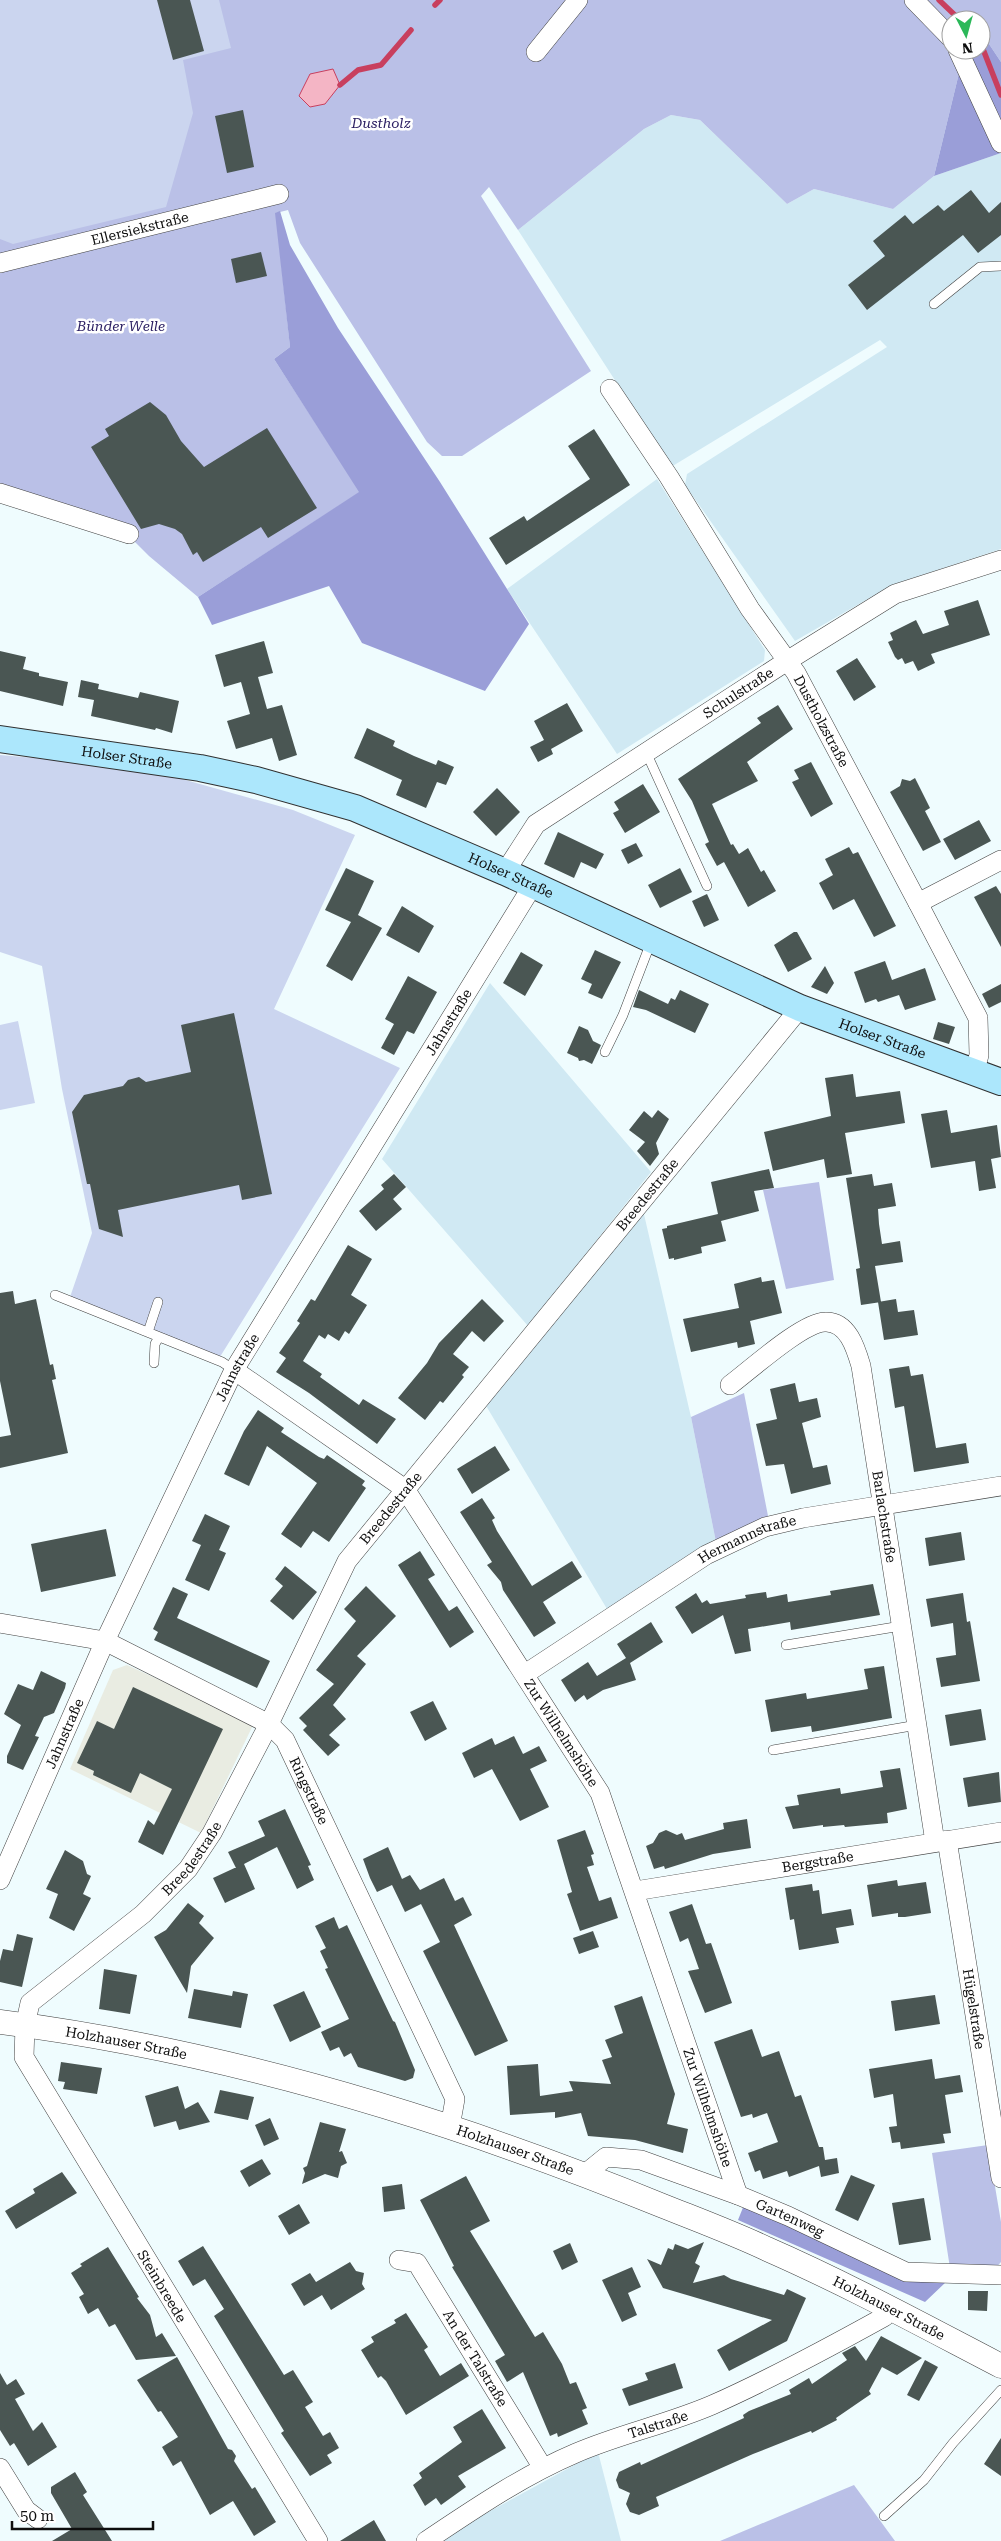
<svg xmlns="http://www.w3.org/2000/svg" width="1001" height="2541" font-family="'Roboto Serif',serif">
  <style>
    .industrial { fill: #e9ece2 }
    .farmland { fill: #d0e9f3 }
    .green { fill: #bac0e7 }
    .forest { fill: #9a9ed8 }
    .pitch { fill: #cbd5ef }
    .water { fill: #f4b5c5; stroke: #c83f5e }
    .lines { fill: none; stroke-linecap: round; stroke-linejoin: round }
    .stream { stroke: #c83f5e; stroke-width: 5.5 }
    .building { fill: #4a5653 }
    .service-casing { stroke: #414141; stroke-width: 10 }
    .minor-casing { stroke: #414141; stroke-width: 20 }
    .tertiary-casing { stroke: #414141; stroke-width: 25 }
    .secondary-casing { stroke: #303030; stroke-width: 28 }
    .service { stroke: #fff; stroke-width: 9 }
    .minor { stroke: #fff; stroke-width: 19 }
    .tertiary { stroke: #fff; stroke-width: 24 }
    .secondary { stroke: #ace7fc; stroke-width: 26 }
    .labels { text-anchor: middle; dominant-baseline: central; stroke-width: 5; stroke-linejoin: round; paint-order: stroke }
    .park-label { font-size: 14px; font-style: italic; fill: #2c2063; stroke: #fff }
    .street-label { font-size: 14px; fill: #0e0e0e; stroke: #fff }
  </style>
  <rect width="100%" height="100%" fill="#effcfe"/>
  <path class="industrial" d="M127,1665l127,58 -53,110 -131,-64 43,-99z"/>
  <path class="farmland" d="M671,115l29,5 87,84 27,-15 79,20 41,-33 67,-23v396l-109,36 -97,56 -110,-156 2,-11 200,-127 -7,-7 -209,127 -153,-237 126,-101z
    M657,479l108,171 -1,11 -147,93 -110,-165z
    M490,983l161,189 -123,154 -146,-167z
    M643,1210l48,207 25,125 -109,67 -122,-205z
    M598,2452l23,89h-178l27,-19z"/>
  <path class="green" d="M0,0h906l25,25 29,44 -26,107 -41,33 -79,-20 -27,15 -87,-84 -29,-5 -27,14 -126,101 -29,-43 -8,9 110,175 -129,85h-20l-15,-14 -127,-199 -12,-33 -12,3 14,134 -16,12 86,133 -162,105 -49,-41 -17,-17 -132,-53z
    M926,0h75v62l-20,-30v-12h-30v5z
    M819,1182l15,98 -48,9 -23,-99z
    M744,1393l25,128 -53,21 -25,-125z
    M988,2145l13,77v40l-7,8 -44,-2 -18,-115z
    M854,2485l41,56h-175z"/>
  <path class="forest" d="M981,32l20,30v64l-36,-76h16z
    M960,69l41,84 -67,23z
    M280,211l10,34 48,83 102,154 89,142 -44,67 -123,-48 -33,-57 -117,39 -14,-28 161,-105 -85,-133 16,-12 -15,-134z
    M744,2205l202,77 -21,20 -187,-82z"/>
  <path class="pitch" d="M0,0h219l12,48 -48,12 10,53 -27,94 -153,37 -13,-5z
    M0,755l139,12 154,43 62,25 -81,174 126,59 -182,292 -149,-60 23,-67 -30,-144 -20,-123 -42,-14z
    M18,1021l17,82 -35,7v-85z"/>
  <path class="water" d="M333,69l7,16 -15,19 -15,3 -11,-11 11,-22z"/>
  <g class="lines">
    <path class="stream" d="M939,0l21,20
      M435,5l5,-5
      M981,44l20,51
      M340,85l18,-15 23,-5 30,-35"/>
  </g>
  <path class="building" d="M157,0h33l14,51 -31,9z
    M243,110l11,57 -27,6 -12,-57z
    M971,190l18,23 12,-11v33l-23,18 -15,-18 -96,75 -19,-25 37,-29 -12,-15 32,-26 8,9 25,-19 6,6z
    M261,252l6,24 -31,7 -5,-24z
    M150,402l16,13 15,26 23,26 63,-39 50,80 -49,30 -7,-11 -58,35 -6,-10 -4,3 -11,-21 -7,-5 -16,-5 -18,5 -50,-82 18,-11 -4,-7z
    M594,429l36,56 -124,80 -17,-27 35,-22 3,5 63,-42 -22,-33z
    M978,600l12,35 -59,19 4,9 -17,8 -5,-10 -8,3 -3,-6 -4,2 -3,-3 -7,-15 5,-2 -3,-7 26,-13 7,14 26,-9 -5,-14z
    M264,641l9,32 -15,4 9,32 15,-4 15,50 -18,6 -7,-23 -36,11 -9,-28 23,-7 -9,-32 -17,5 -9,-32z
    M0,651l26,6 -3,12 16,4v3l29,6 -5,24 -63,-15z
    M857,658l19,29 -22,14 -18,-30z
    M81,680l18,4 -1,5 40,9 2,-6 39,9 -7,32 -16,-5 -1,2 -64,-14 3,-16 -16,-3z
    M567,703l16,28 -32,18 2,5 -15,8 -8,-15 14,-7 -10,-19z
    M778,705l15,24 -46,33 11,19 -46,23 19,41 2,-1 6,10 9,-6 13,24 3,-2 12,21 -28,16 -24,-45 -7,4 -12,-22 4,-2 -17,-41 -14,-22 83,-56 -4,-5z
    M367,728l28,13 -2,5 21,10 22,9 2,-5 16,7 -8,18 -9,-3 -11,26 -30,-13 6,-15 -48,-22z
    M811,762l22,42 -22,13 -19,-35 7,-3 -5,-9z
    M915,778l15,30 -5,3 16,31 -18,9 -33,-59 10,-6 2,-7 8,2z
    M643,784l17,28 -35,21 -12,-20 6,-3 -5,-8z
    M497,788l23,24 -24,24 -23,-24z
    M979,820l12,21 -36,19 -12,-21z
    M558,832l46,22 -8,15 -15,-7 -7,16 -30,-14z
    M636,843l7,13 -15,8 -7,-14z
    M849,847l4,7 5,-2 38,74 -22,11 -20,-38 -21,11 -14,-27 14,-8 -8,-16z
    M346,868l28,13 -16,34 24,13 -30,53 -26,-15 25,-44 -26,-12z
    M680,868l12,24 -32,16 -12,-23z
    M996,886l5,8v53l-27,-50z
    M707,894l12,26 -15,7 -12,-26z
    M402,906l32,20 -15,27 -33,-18z
    M794,932h3l15,27 -24,13 -14,-27z
    M595,950l26,12 -19,37 -14,-6 4,-9 -11,-5z
    M521,952l22,13 -18,31 -22,-13z
    M885,961l7,19 33,-12 11,32 -31,10 -6,-15 -21,7 -2,-3 -11,4 -11,-31z
    M825,966l9,17 -7,11 -16,-7z
    M408,976l29,16 -23,42 -7,-3 -13,24 -13,-7 13,-24 -9,-5z
    M1001,984v18l-12,6 -7,-14z
    M639,990l29,14 3,-6 4,2 5,-10 29,14 -14,29 -49,-23 -13,-3z
    M234,1013l38,181 -30,6 -3,-15 -121,25 5,27 -24,-8 -9,-45h-3l-15,-72 12,-17 39,-9 5,-6 11,-3 7,5 45,-10 -10,-47z
    M938,1022l17,5 -6,17 -16,-5z
    M579,1026l9,4 5,11 8,4 -9,19 -8,-4 -5,1 -1,-3 -11,-5z
    M853,1074l3,23 44,-6 5,32 -60,10 7,41 -25,4 -3,-19 -51,12 -9,-39 67,-16 -6,-38z
    M658,1110l11,9 -13,24 3,11 -9,12 -13,-15 8,-9 -16,-12 15,-19 8,7z
    M947,1110l4,23 46,-8 4,32 -10,2 5,29 -17,3 -4,-30 -44,7 -10,-54z
    M769,1169l5,19 -20,3 5,20 -38,10 5,20 -25,6 1,6 -28,7v-2l-5,1 -7,-30 5,-1v-2l51,-12 -7,-32z
    M394,1174l12,13 -13,12 9,10 -26,22 -17,-20 25,-22 -3,-4z
    M872,1174l2,12 18,-3 4,23 -18,3 1,15 3,20 18,-3 3,21 -28,4 6,36 -20,3 -5,-36 4,-1 -14,-90z
    M348,1245l24,14 -21,36 16,10 -18,29 -4,-3 -6,10 -11,-7 -3,5 -6,-4 -16,26 19,13 -2,3 39,28 4,-6 33,20 -19,25 -68,-51 -33,-21 10,-14 -7,-5 21,-30 -3,-2 14,-22 4,2z
    M761,1277l1,5 12,-2 8,33 -32,8 5,23 -17,4 -1,-6 -46,10 -8,-33 56,-11 -5,-24z
    M13,1291l2,13 21,-5 14,66 3,-1 3,15 -4,1 16,73 -68,15v-31l11,-2 -11,-54v-88z
    M482,1299l22,22 -20,21 -12,-11 -19,23 16,13 -7,8 2,2 -21,26 -3,-2 -15,19 -27,-22 29,-35 12,-20z
    M896,1299l2,13 16,-2 4,25 -34,5 -6,-38z
    M909,1366l2,10 12,-2 13,74 30,-5 3,20 -55,9 -10,-66 -9,2 -6,-39z
    M795,1383l4,19 18,-4 4,19 -19,6 11,45 14,-3 4,19 -40,10 -7,-30 -18,2 -10,-42 21,-5 -7,-30z
    M258,1410l26,18 -3,4 38,25 5,2 3,-4 38,26 -3,4 4,3 -37,54 -16,-11 -12,17 -20,-14 36,-51 -50,-37 -18,40 -25,-12 20,-43z
    M495,1446l15,24 -38,24 -15,-25z
    M482,1498l13,20 -3,2 5,11 35,55 40,-25 10,16 -39,25 13,21 -22,14 -31,-47 -2,-8 -14,-17 5,-3 -32,-50z
    M205,1514l25,12 -11,24 7,3 -17,38 -24,-11 16,-35 -9,-4z
    M106,1529l10,47 -75,16 -10,-48z
    M961,1532l4,28 -36,6 -4,-28z
    M420,1551l15,24 -7,4 21,32 8,-5 17,26 -24,16 -52,-83z
    M285,1566l32,26 -24,28 -23,-19 13,-15 -8,-7z
    M873,1584l7,31 -89,15 -1,-8 -42,7 3,22 -16,3 -12,-39 -31,19 -17,-27 21,-14 6,10 5,-3 3,4 36,-6 -1,-3 21,-3 1,6 20,-4 1,8 43,-7 -1,-4z
    M366,1586l30,30 -39,40 9,8 -33,41 13,14 -17,16 11,10 -12,11 -25,-26 4,-4 -8,-8 35,-34 -18,-14 40,-49 -12,-12z
    M173,1587l15,7 -11,24 93,43 -13,27 -103,-48 4,-8 -5,-3z
    M963,1593l4,29 3,-1 10,60 -39,6 -5,-29 20,-3 -3,-32 -22,4 -5,-28z
    M651,1622l12,20 -33,21 6,17 -33,10 -16,10 -3,-5 -9,7 -14,-22 27,-18 9,14 29,-18 -9,-14z
    M884,1666l8,52 -80,14 -1,-6 -40,6 -6,-32 41,-7 1,6 61,-10 -4,-20z
    M41,1671l25,12 -1,5 -11,25 -10,4 -9,19 4,1 -16,33 -16,-7v-7l14,-31 -17,-11 14,-30 15,6z
    M133,1687l90,42 -60,126 -25,-13 10,-22 6,5 18,-36 -32,-16 -9,20 -38,-18 1,-4 -17,-8 20,-42 17,8z
    M433,1701l14,28 -22,12 -15,-29z
    M981,1709l5,31 -36,6 -5,-31z
    M514,1736l9,18 16,-8 8,15 -17,8 19,38 -29,14 -28,-52 -18,9 -12,-25 30,-15 3,7z
    M900,1768l7,41 -20,4 1,10 -43,4 -1,-2 -21,2v-2l-30,4 -8,-22 14,-2 -2,-10 43,-7 1,6 42,-7 -3,-16z
    M999,1772l2,30 -33,5 -5,-29z
    M285,1809l26,56 -3,1 6,14 -17,9 -20,-42 -33,17 11,25 -30,14 -12,-25 28,-13 -5,3 -8,-16 37,-16 -7,-15z
    M747,1819l4,29 -38,6 -48,15 -1,-3 -10,3 -8,-23 7,-3 6,-10 7,-3 11,5 5,-2 3,7 39,-11 -1,-6z
    M585,1830l9,24 -3,1 3,10 -7,2 12,34 12,-4 7,21 -38,13 -13,-37 5,-2 -15,-52z
    M388,1847l14,32 8,-4 10,15 24,-12 11,23 8,-4 9,18 -18,10 54,116 -33,15 -52,-105 17,-9 -19,-38 -16,8 -13,-27 -15,7 -7,-14 -7,-19z
    M65,1850l18,11 4,13 4,2 -8,18 8,4 -17,33 -25,-13 9,-24 -12,-5z
    M897,1880l1,6 28,-4 5,31 -26,4h-7v-4l-26,4 -5,-32z
    M812,1884l1,7 6,-1 3,24 29,-5 3,16 -18,3 3,15 -40,7 -5,-31 -4,1 -5,-32z
    M188,1903l16,13 -5,7 15,15 -23,28 -4,27 -33,-56 12,-7z
    M692,1904l14,40 5,-1 21,60 -27,10 -17,-42 11,-2 -11,-31 -8,4 -11,-30z
    M334,1917l5,12 8,-4 46,96 2,1 20,48 -2,8 -8,3 -47,-14 -7,-14 -7,4 -5,-10 -9,4 -9,-19 28,-13 -24,-50 3,-1 -8,-17 6,-3 -11,-22z
    M593,1931l6,16 -20,7 -6,-16z
    M17,1934l16,4 -11,49 -22,-5v-21l3,-12 10,2z
    M104,1969l33,6 -7,39 -31,-5z
    M194,1989l38,7 1,-5 15,3 -7,34 -53,-10z
    M304,1991l17,36 -31,15 -17,-37z
    M935,1995l5,29 -45,7 -4,-30z
    M642,1996l33,98 -8,30 21,5 -5,24 -48,-13 -47,-4 -7,-23 -26,5v-6l-45,3 -3,-49 31,-2 2,32 33,-5 -4,-10 42,3 -9,-24 10,-3 -7,-17 18,-7 -9,-27z
    M752,2029l10,28 17,-6 16,46 6,-2 18,52h4l2,13 12,-2 2,15 -18,4 -2,-11 -30,11 -2,-6 -24,8 -3,-9 -5,2 -7,-19 30,-11 -11,-29 -14,5 -1,-4 -11,3 -27,-75z
    M932,2059l3,20 25,-4 3,17 -18,3 6,38 -8,1 2,9 -44,6 -1,-7 -8,1 -3,-16 8,-1 -4,-32 -19,4 -5,-29z
    M61,2062l41,6 -5,26 -34,-5 2,-7 -7,-1z
    M178,2086l7,23 13,-7 12,20 -31,8 -3,-9 -22,6 -9,-31z
    M220,2090l34,7 -6,23 -34,-7z
    M270,2118l9,21 -15,7 -9,-21z
    M320,2122l26,7 -7,23 3,-1 5,12 -6,3 -3,12 -13,-4 -23,10 3,-11 -2,-5 4,-2z
    M262,2159l9,15 -22,13 -9,-16z
    M62,2172l15,21 -61,36 -11,-18 30,-18 -2,-4z
    M851,2175l24,10 -17,36 -23,-11z
    M466,2176l24,45 -20,10 65,106 8,-5 19,32 8,20 6,-2 11,26 -5,2 6,14 -30,13 -1,-4 -7,3 -27,-64 -16,10 -12,-21 10,-6 -53,-88 2,-1 -34,-66z
    M402,2184l3,25 -21,3 -2,-25z
    M924,2198l7,42 -32,5 -7,-42z
    M299,2204l11,19 -21,12 -11,-19z
    M704,2242l-9,21 5,3 -7,17 31,-8 7,4 53,16 3,-6 19,9 -19,43 -58,30 -12,-21 55,-30 -109,-32 -16,-29 14,6 7,-17 5,2 2,-6 13,5z
    M570,2243l8,19 -16,8 -9,-19z
    M203,2246l81,129 9,-5 20,32 -8,5 18,29 7,-4 9,16 -12,7 5,8 -22,13 -29,-43 3,-2 -70,-115 10,-7 -19,-30 -12,7 -15,-25z
    M108,2247l31,50 -2,1 13,17 6,22 6,-4 14,23 -40,4 -21,-36 -6,3 -11,-19 -10,6 -9,-17 5,-3 -13,-21 11,-7 -2,-2z
    M350,2262l6,9 8,2 -2,11 3,5 -34,21 -9,-15 -18,11 -13,-22 19,-11 6,9z
    M632,2267l9,20 -13,6 9,22 -15,7 -20,-42z
    M968,2291h20l-1,20 -19,-1z
    M406,2313l22,34 -4,3 16,26 21,-13 8,13 -63,39 -20,-34 -5,-5 -3,2 -17,-28 13,-8 -3,-5 25,-14 -2,-3z
    M881,2336l41,22 -25,17 -15,-8 -13,24 2,3 -35,24 1,2 -25,13 -1,-2 -58,23 -97,43 3,9 -20,9 -9,-3 -4,-8 4,-11 -11,-5 -3,-8 3,-8 21,-10 1,3 103,-47 -1,-3 6,-4 42,-17 -2,-4 20,-12 3,6 35,-24 -5,-7 13,-7 11,15z
    M177,2357l51,92 4,1 4,6 -2,5 18,28 3,-2 21,35 -22,14 -21,-35 -23,14 -29,-54 -8,5 -11,-19 16,-10 -17,-26 -3,1 -21,-32z
    M925,2360l13,7 -19,34 -12,-6z
    M675,2363l8,25 -54,18 -7,-17 26,-9 -3,-7z
    M0,2373l7,12 9,-6 9,15 -10,5 18,32 9,-9 15,25 -29,19 -14,-23 -4,3 -10,-16z
    M482,2409l24,39 -48,28 8,11 -25,18 -5,-7 -11,8 -12,-21 9,-7 -3,-5 43,-31 -9,-15z
    M1001,2438v38l-17,-12z
    M75,2472l12,20 -4,3 29,46h-60l20,-12 -21,-36v-6z
    M374,2520l12,21h-46z"/>
  <g class="lines">
    <g class="service-casing">
      <path id="service" d="M934,304l46,-37 21,-1
        M646,752l61,134
        M605,1052l18,-37 28,-73
        M55,1295l167,67 12,8
        M148,1332l10,-30
        M154,1363l1,-19 4,-7
        M786,1645l115,-19
        M773,1750l144,-25
        M884,2516l40,-36 29,-37 48,-53"/>
    </g>
    <g class="minor-casing">
      <g id="minor">
        <path d="M914,0l37,38"/>
        <path d="M958,50l43,93"/>
        <path d="M536,52l42,-52"/>
        <path id="s1" d="M0,263l279,-69"/>
        <path id="s2" d="M610,389l59,88 81,132 46,64 122,230 60,115 1,37 -5,19"/>
        <path d="M0,493l129,41"/>
        <path id="s3" d="M505,872l31,-48 251,-163 108,-67 106,-34"/>
        <path d="M918,903l83,-43"/>
        <path id="s4" d="M234,1370l171,119 195,304 138,402"/>
        <path id="s5" d="M730,1385c19,-14 73,-63 95,-63 23,-1 31,27 36,44l74,476"/>
        <path id="s6" d="M0,1623l105,18 164,83 16,16 170,359 -5,28"/>
        <path id="s7" d="M525,1674l181,-119 59,-28 38,-9 198,-32"/>
        <path id="s8" d="M947,1840l54,338"/>
        <path id="s9" d="M0,1880l105,-239 129,-271 299,-485"/>
        <path id="s10" d="M635,1891l366,-59"/>
        <path id="s11" d="M585,2174l21,-17 35,3 97,35 50,21 118,56 95,3"/>
        <path id="s12" d="M399,2260l18,3 126,205"/>
        <path d="M0,2468l26,42 12,9"/>
        <path id="s13" d="M318,2541l-294,-484 1,-31 5,-23 113,-89 45,-45 24,-36 57,-109 78,-163 453,-553"/>
        <path id="s14" d="M426,2541c48,-32 96,-65 150,-88 44,-19 92,-29 136,-48 59,-26 116,-57 172,-88l6,-10"/>
      </g>
    </g>
    <g class="tertiary-casing">
      <g id="tertiary">
        <path id="s15" d="M0,2022c228,29 450,97 663,184 35,14 70,27 104,43 80,35 157,77 234,117"/>
      </g>
    </g>
    <g class="secondary-casing">
      <g id="secondary">
        <path id="s16" d="M0,739l200,29 56,12 99,28 150,64 295,136 201,74"/>
      </g>
    </g>
    <use href="#service" class="service"/>
    <use href="#minor" class="minor"/>
    <use href="#tertiary" class="tertiary"/>
    <use href="#secondary" class="secondary"/>
  </g>
  <g class="labels">
    <g class="park-label">
      <text x="381" y="123">Dustholz</text>
      <text x="121" y="326">Bünder Welle</text>
    </g>
    <g class="street-label">
      <text stroke="none"><textPath href="#s1" startOffset="144">Ellersiekstraße</textPath></text>
      <text stroke="none"><textPath href="#s3" startOffset="298">Schulstraße</textPath></text>
      <text stroke="none"><textPath href="#s2" startOffset="394">Dustholzstraße</textPath></text>
      <text stroke="none"><textPath href="#s16" startOffset="128">Holser Straße</textPath></text>
      <text stroke="none"><textPath href="#s16" startOffset="532">Holser Straße</textPath></text>
      <text stroke="none"><textPath href="#s9" startOffset="970">Jahnstraße</textPath></text>
      <text stroke="none"><textPath href="#s16" startOffset="938">Holser Straße</textPath></text>
      <text stroke="none"><textPath href="#s13" startOffset="1649">Breedestraße</textPath></text>
      <text stroke="none"><textPath href="#s9" startOffset="565">Jahnstraße</textPath></text>
      <text stroke="none"><textPath href="#s13" startOffset="1244">Breedestraße</textPath></text>
      <text stroke="none"><textPath href="#s5" startOffset="329">Barlachstraße</textPath></text>
      <text stroke="none"><textPath href="#s7" startOffset="261">Hermannstraße</textPath></text>
      <text stroke="none"><textPath href="#s4" startOffset="498">Zur Wilhelmshöhe</textPath></text>
      <text stroke="none"><textPath href="#s9" startOffset="160">Jahnstraße</textPath></text>
      <text stroke="none"><textPath href="#s6" startOffset="369">Ringstraße</textPath></text>
      <text stroke="none"><textPath href="#s13" startOffset="839">Breedestraße</textPath></text>
      <text stroke="none"><textPath href="#s10" startOffset="185">Bergstraße</textPath></text>
      <text stroke="none"><textPath href="#s8" startOffset="171">Hügelstraße</textPath></text>
      <text stroke="none"><textPath href="#s15" startOffset="128">Holzhauser Straße</textPath></text>
      <text stroke="none"><textPath href="#s4" startOffset="902">Zur Wilhelmshöhe</textPath></text>
      <text stroke="none"><textPath href="#s15" startOffset="532">Holzhauser Straße</textPath></text>
      <text stroke="none"><textPath href="#s11" startOffset="222">Gartenweg</textPath></text>
      <text transform="translate(162 2286) rotate(59)">Steinbreede</text>
      <text stroke="none"><textPath href="#s15" startOffset="938">Holzhauser Straße</textPath></text>
      <text stroke="none"><textPath href="#s12" startOffset="130">An der Talstraße</textPath></text>
      <text stroke="none"><textPath href="#s14" startOffset="261">Talstraße</textPath></text>
    </g>
  </g>
  <g transform="translate(966 35) rotate(174)"><circle r="24" fill="#ffffff" stroke="#9f9f9f"/>
  <path d="M0-4L9 19L0 12L-9 19Z" fill="#2bb859"/>
  <text y="-8" font-size="14" font-weight="bold" text-anchor="middle" fill="#0e0e0e">N</text>
  </g>
  <path d="M12 2521v8h141v-8" fill="none" stroke="#0e0e0e" stroke-width="2.5"/>
  <text x="20" y="2521" font-size="15" fill="#0e0e0e" stroke="#ffffff" stroke-width="4" paint-order="stroke">50 m</text>
</svg>
